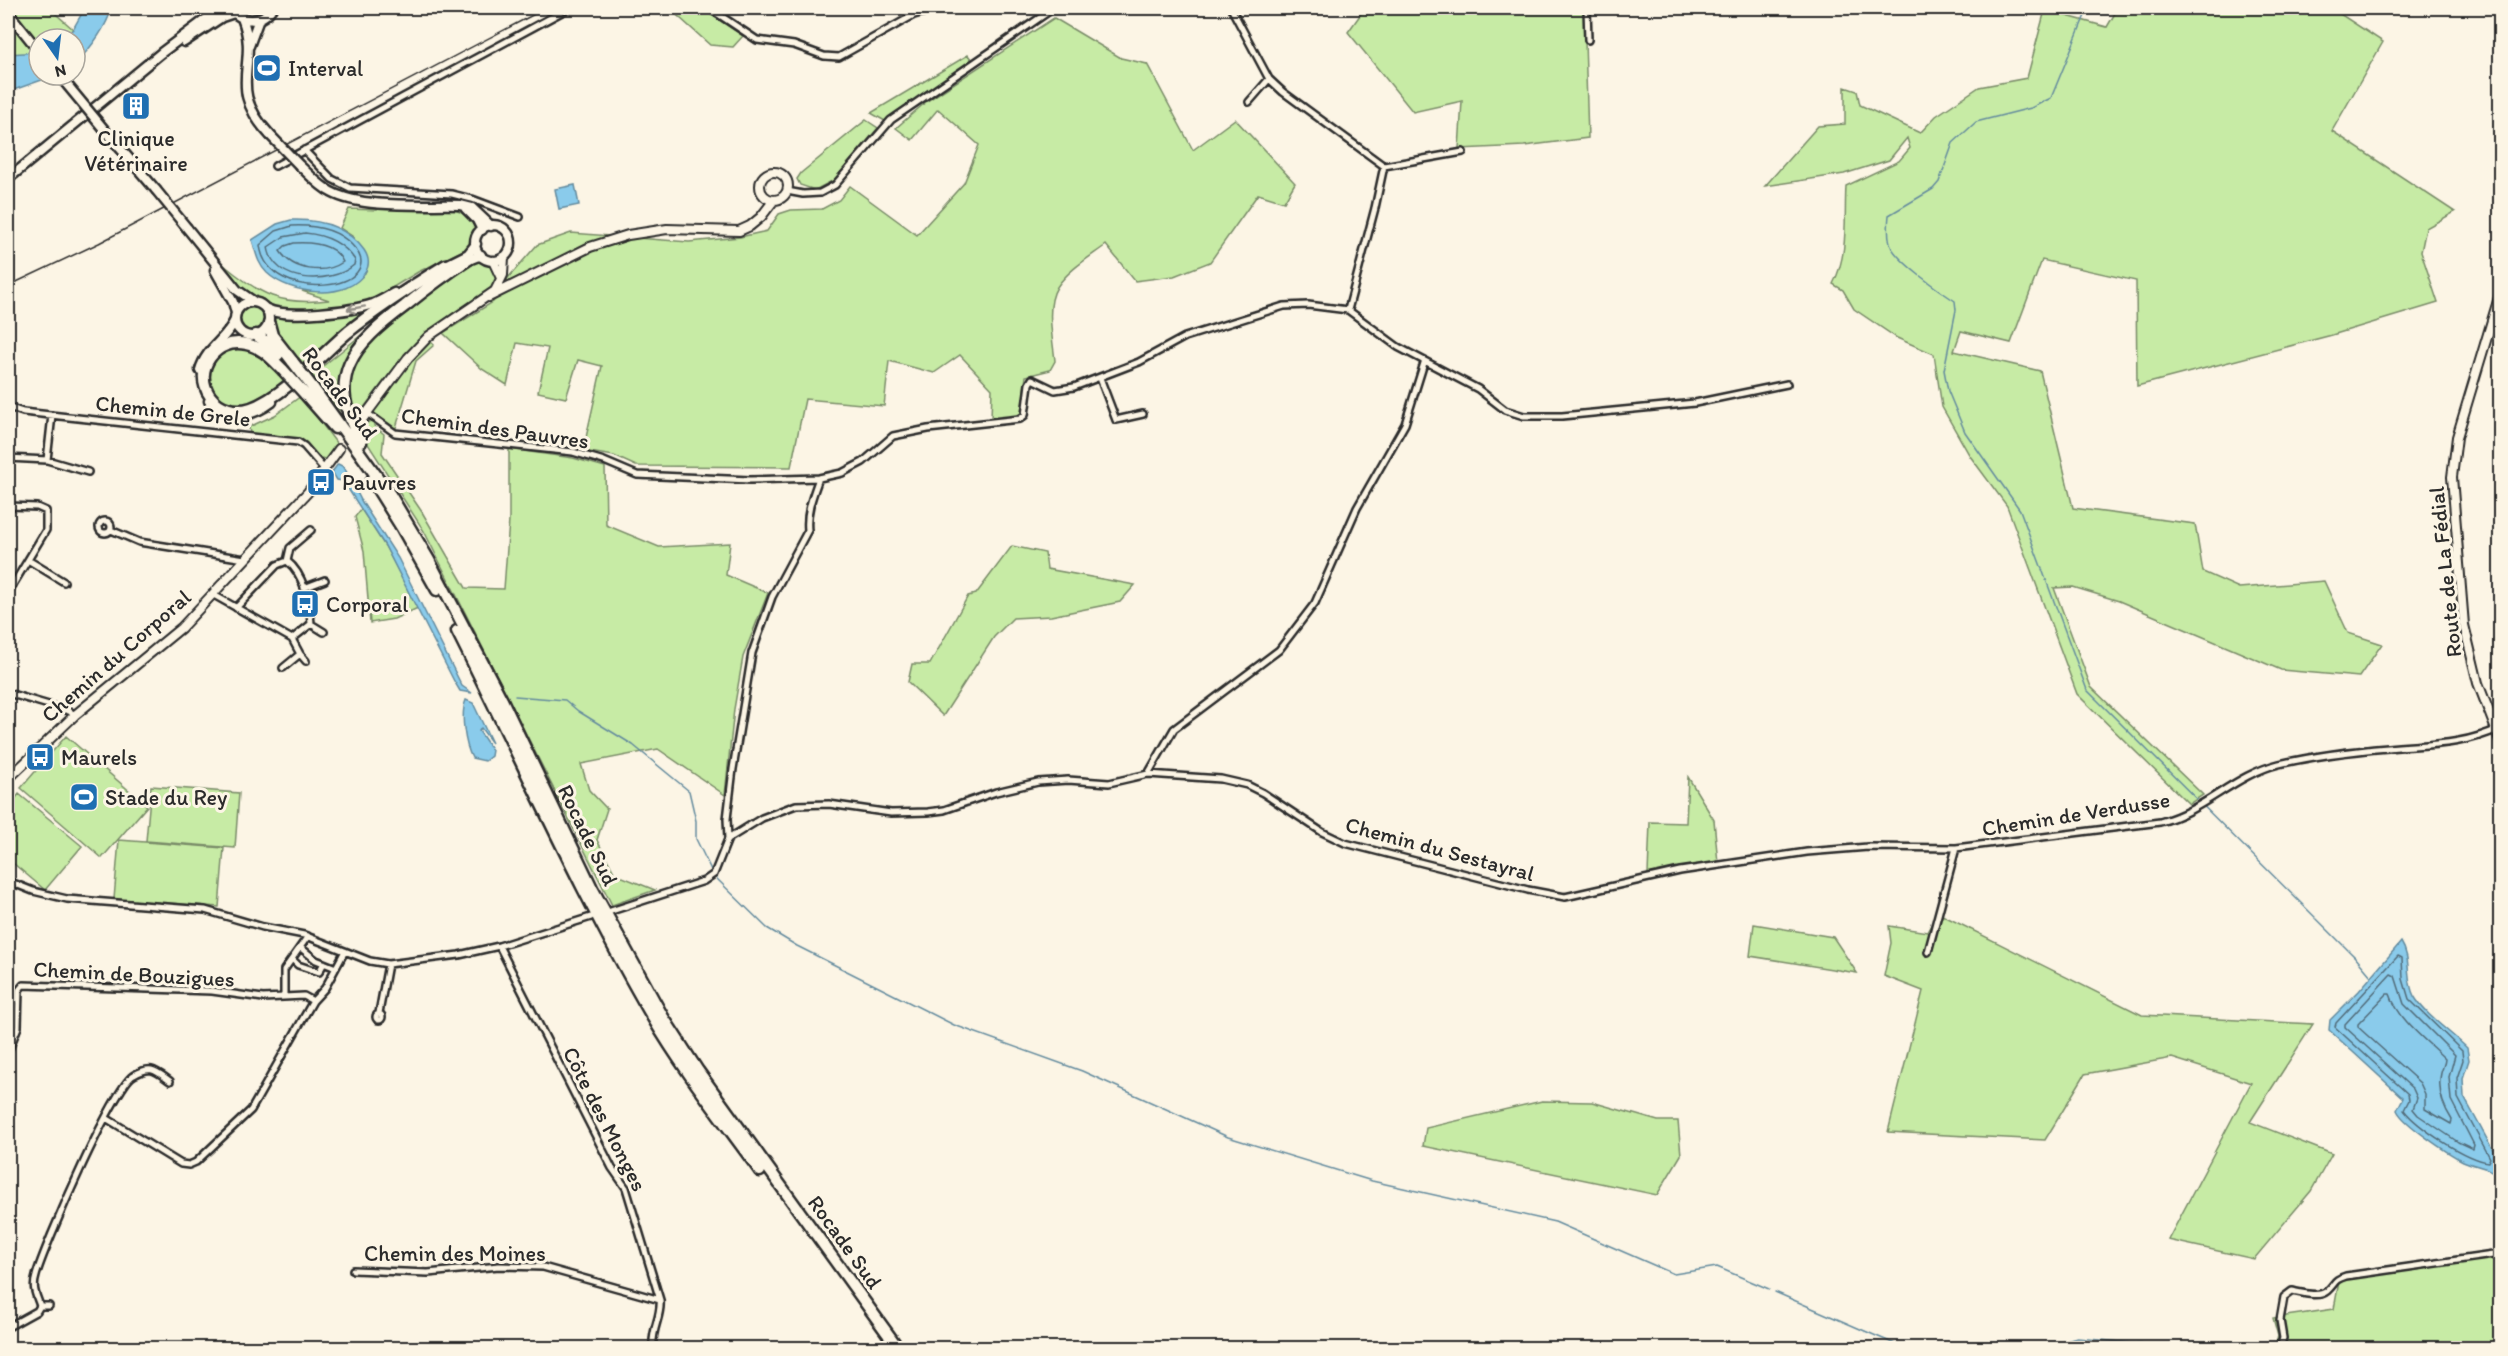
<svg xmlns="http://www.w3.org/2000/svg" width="2508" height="1356" font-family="Itim,sans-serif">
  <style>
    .green { fill: #c7eba5; stroke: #798b68; stroke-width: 1.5 }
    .water { fill: #8acbeb; stroke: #648b9e; stroke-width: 1.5 }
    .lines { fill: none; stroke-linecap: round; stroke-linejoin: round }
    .shore { stroke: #516b78; stroke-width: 1.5 }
    .stream { stroke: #648b9e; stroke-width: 1.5 }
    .street-casing { stroke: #2b2b2b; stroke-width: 10 }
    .secondary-casing { stroke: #2b2b2b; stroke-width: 12 }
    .primary-casing { stroke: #2b2b2b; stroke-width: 13 }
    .highway-casing { stroke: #2b2b2b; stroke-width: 15 }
    .street { stroke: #fcf5e5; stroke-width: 5 }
    .secondary { stroke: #fcf5e5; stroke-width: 8 }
    .primary { stroke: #fcf5e5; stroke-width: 8 }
    .highway { stroke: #fcf5e5; stroke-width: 10 }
    .rail { stroke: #2b2b2b; stroke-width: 1.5 }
    .primary-bridge-casing { stroke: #2b2b2b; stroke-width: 13; stroke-linecap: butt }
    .highway-bridge-casing { stroke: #2b2b2b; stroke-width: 15; stroke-linecap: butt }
    .primary-bridge { stroke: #fcf5e5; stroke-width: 8 }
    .highway-bridge { stroke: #fcf5e5; stroke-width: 10 }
    .oneway { stroke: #949088 }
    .labels { text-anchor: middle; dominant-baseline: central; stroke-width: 6; stroke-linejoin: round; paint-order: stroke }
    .poi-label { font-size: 22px; fill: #2b2b2b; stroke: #fcf5e5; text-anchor: start }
    .street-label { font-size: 22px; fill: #2b2b2b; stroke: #fcf5e5 }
  </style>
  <rect width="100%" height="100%" fill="#fcf5e5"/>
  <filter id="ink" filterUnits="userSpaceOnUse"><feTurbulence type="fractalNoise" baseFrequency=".0167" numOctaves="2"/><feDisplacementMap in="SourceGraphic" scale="12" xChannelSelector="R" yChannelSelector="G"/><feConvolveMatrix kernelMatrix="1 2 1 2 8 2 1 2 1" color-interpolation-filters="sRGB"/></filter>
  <g filter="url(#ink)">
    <path class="green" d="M10,8h39l24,21 -11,10h-23v3z
      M669,8h32l42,28 -10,11 -23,-2z
      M1365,8h219l4,130 -64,8 -65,3 3,-48 -49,11 -65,-80z
      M2118,8h213l52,34 -51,89 123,81 -29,16 -5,24 17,51 -106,32 -195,51 -1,-105 -94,-21 -31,83 -50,-12 -7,20 86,20 33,137 122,16 8,48 36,16 85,-7 24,52 34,11 -23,33 -78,-7 -162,-69 -46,-14 -19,1 37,99 112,108 -14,9 -112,-110 -70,-188 -37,-50 -28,-49 -8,-53 -37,-16 -43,-29 -11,-19 -10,-6c16,-30 11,-65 13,-98l53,-25 11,-13 -3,-10 -18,22 -45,14 -79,12 53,-60 27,-2v-37l12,4 3,14 60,28 16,-17 43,-29 48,-9 18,-68 62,17z
      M1054,18l67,40 26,6 46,86 42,-31 60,64 -11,19 -26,-8 -48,68 -36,14 -39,5 -29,-36c-16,12 -38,25 -49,42 -12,19 -4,53 -2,74l-5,9 -24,6 -5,39 -30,4 1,-30 -32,-34 -26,18 -45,-12 -5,45 -79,-7 -14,68 -155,-1 -22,-10 -31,-5 19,-85 -24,-6 -12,38 -28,-6 10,-44 -31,-5 -10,42 -25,-16 -39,-36 50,-31 9,-11 6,-13 29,-33 34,-12 118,9 51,-5 27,-6 12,-17 12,-4 31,-1 17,-9 11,-14 67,49 47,-52 15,-38 -41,-36 -26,31 -16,-12 31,-27z
      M8,21l27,33h-27z
      M968,55l4,5 -87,61 -14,-8z
      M866,120l12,8 -44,52 -19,10 -15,-5 -3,-6 4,-6z
      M384,205c25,1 85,-6 92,25l-8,18 -50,24 -51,31 -75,8 -22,-4 -7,-8 -14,-3 -10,-8 -15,-23c36,30 57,41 105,35l-27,-9h29l34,-18 3,-9 -16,-28 -12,-8 9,-19 28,1z
      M480,260c10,4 20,11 15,24 -6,14 -25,18 -37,26 -8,5 -15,11 -22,17 -33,24 -57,61 -82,94 -3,-20 -7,-40 1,-60 10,-22 101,-96 125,-101z
      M409,296l-51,46 -15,67 -3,2 -28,-36z
      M238 319a14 14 0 1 1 28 0a14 14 0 1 1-28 0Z
      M364,309l1,3 -61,52c-10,-11 -37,-32 -29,-47z
      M430,341l4,4 -18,16 -21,70 -21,-17v-3l27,-39z
      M235,346l23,6 29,26c-12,10 -24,23 -39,27 -29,6 -55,-31 -31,-51 5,-4 13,-6 18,-8z
      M301,396l36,48 -12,15 -8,-2 -15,-17 -52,-6 -1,-7 26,-12z
      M370,421l4,2v3l10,8 -2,19 40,59 44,76 38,1 5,-68v-72l64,9 32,9 1,58 53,22 71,-4 -4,32 42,18 -25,64 -9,52 -9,86 -67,-46 -77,15 8,26 18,19 -10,31 18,34 40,16 -43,15 -188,-374 -65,-101z
      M361,509l24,37 33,62 -24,11 -24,4 -6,-72 -9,-34z
      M1012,546l33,7 2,16 88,16 -15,17 -69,14 -38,2 -19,19 -51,79 -35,-34 4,-18h18l38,-68 8,-2z
      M66,736l81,70 -45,52 -81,-70z
      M1688,777l26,43 4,43 -70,11 2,-52 36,1z
      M151,786l88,7 -4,55 -89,-7z
      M19,794l63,52 -37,44 -37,-31v-51z
      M119,840l105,8 -5,59 -105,-8z
      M1938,913l204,102 171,9 -63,98 82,32 -21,37 -57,68 -86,-19 83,-157 -79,-25 -87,16 -40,66 -157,-8 35,-141 -39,-15 7,-33 -2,-17 38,6z
      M1754,924l79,13 24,36 -107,-17z
      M1542,1101l50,1 66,19h20l3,34 -24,40 -234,-49 3,-18z
      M2500,1252v96h-225l3,-12 -5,-18 61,-9 6,-33z"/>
    <path class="water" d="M85,8h27c-7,22 -20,39 -37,56v-25h-13l11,-10z
      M39,52v23h17l-48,17v-38z
      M575,185l4,20 -20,4 -4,-20z
      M291,220c28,-1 55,5 73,30 4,6 6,14 2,21 -18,32 -77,23 -99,2 -10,-10 -11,-21 -15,-33l25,-16z
      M338,464l6,3 18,35 36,56 64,128 10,7 -12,-2 -6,-10 -69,-135 -42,-65 -6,-1 -5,-8z
      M466,700l7,3 19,40 -11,-15 -2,3 13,19 -1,6 -6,5 -13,-3c-7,-13 -12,-44 -6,-58z
      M2401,942c11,17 4,37 13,54 12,20 37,36 53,52l2,12 -6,18 1,19 36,66v14c-10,-10 -23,-10 -37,-16 -14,-7 -60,-37 -66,-51l6,-12 -74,-68 1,-10 29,-29z"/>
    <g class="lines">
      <path class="shore" d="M292,226c22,-1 44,2 60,19 43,44 -85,63 -92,0l16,-14z
        M305,233c21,2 38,9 50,27l-1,5c-23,20 -81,19 -86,-18l15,-10z
        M294,243c17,-1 41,1 49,19 -19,13 -50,9 -63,-11l5,-5z
        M2398,956l4,2 1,21 6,20 53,52 1,9 -6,18 1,20 32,60 -2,4c-22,-2 -71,-35 -84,-52l5,-10 -1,-6 -73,-67 1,-4z
        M2391,974l4,2 9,28 51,51 -6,22 2,23 23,45 -1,4 -15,-7 -40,-27 -5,-6 4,-11 -4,-9 -68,-62v-3z
        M2387,994h3c9,27 36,46 55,65 0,5 -3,9 -4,14 -4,17 2,33 11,47l-1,4 -26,-15v-15l-5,-11 -62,-56v-3z"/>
      <path class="stream" d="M2088,8l-37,90 -20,10 -55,14 -23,21 -14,39 -6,7 -44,26c-1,9 -1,20 1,29 5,16 50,47 65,57l1,9 -12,60 4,21 17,41 55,78 67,180 268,267 16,19
        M515,696l50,4 13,11 55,34 56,46 7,30v18l16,33
        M714,876l53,52 30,18 157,79 128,46 146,66 144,44 183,41 119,52 43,-7 52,22
        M1775,1292l129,56
        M2041,1348l36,-10 111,10"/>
      <g class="street-casing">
        <path id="street" d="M709,8l48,32 37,5 30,11 15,1 75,-42 25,-7
          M1231,8l38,71 14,13 101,74 -9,42 -27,102
          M1587,8l1,32
          M1249,102l20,-23
          M304,150l28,29 18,9 102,6 20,5 48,18
          M275,166l294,-158
          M1384,166l79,-14
          M787,191l16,3 17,-1 15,-8 56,-65 163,-112
          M1100,378l16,42 27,-6
          M8,407l15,5 275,30 6,4 20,23
          M367,413l28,20 178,19 31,9 33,14 113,5 69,-2 23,-5 21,-11 30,-26 35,-7 92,-10 5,-4 4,-31 3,-5 23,11 19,-3 65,-25 46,-25 99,-31 24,-1 40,5 50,37 80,42 27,21 19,6h38l133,-13 92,-19
          M8,458l39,2 41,12
          M47,460l5,-45
          M8,506l29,1 9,4v19l-38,63
          M99 527a6 6 0 1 1 12 0a6 6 0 1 1-12 0Z
          M111,530l28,12 106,17
          M28,560l36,22
          M287,561c17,13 23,42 24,63l-19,15
          M287,561l3,-13 21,-18
          M304,588l21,-8
          M212,594l80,45 8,15 -17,14
          M236,608l41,-43 10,-4
          M311,624l13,8
          M300,654l6,7
          M8,693l61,18 6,4
          M1148,774l26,-45 105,-79 36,-47 42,-95 48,-84 19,-61
          M728,839l-1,-20 6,-50 19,-116 20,-56 36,-67c-2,-18 5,-35 11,-52
          M8,881l25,10 34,8 138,11 58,17 41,8 66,26 18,3 71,-9 40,-9 92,-29
          M611,911l93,-30 10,-7 14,-35 34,-21 34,-13 33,-1 62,9 37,-1 16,-2 52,-18 42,-10 30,-2 41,3 39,-9 73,5 26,6 16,8 59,39 23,11 183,47 37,7 115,-26 127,-19 61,-5 88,1 204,-26c44,-11 74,-47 119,-58 35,-8 73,-13 109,-16 42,-4 73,-2 112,-20
          M499,946l113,222 14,20 34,112c2,17 -9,29 -7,48
          M301,948l15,12 20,8
          M1928,952l28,-104
          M292,959l6,6 21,7 5,-9
          M284,996v-26l24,-34
          M379,1013l9,-49
          M376 1017a3 3 0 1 1 6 0a3 3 0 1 1-6 0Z
          M8,1052l10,-25 1,-37 4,-5 189,6 51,7 41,-2 9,5
          M106,1118l75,46 8,1 7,-3 55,-52 62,-109 12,-13 20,-37
          M353,1270l75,3 71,-7 44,1 117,33
          M40,1306h9
          M8,1327l29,-16 3,-5c-4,-12 -8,-17 -4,-30 7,-27 79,-192 98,-201 17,-10 21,-5 36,6
          M2280,1348l3,-10 -3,-18 4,-23 8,-6c10,2 27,7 35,0 9,-8 6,-11 19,-15l154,-22"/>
      </g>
      <g class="secondary-casing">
        <path id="secondary" d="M760 186a14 14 0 1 1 28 0a14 14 0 1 1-28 0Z
          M493,261l8,17
          M2500,294l-43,143 -5,40 12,148 14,58 22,57
          M489,297l101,-50 38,-12 39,-6 72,2 11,-5 11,-9 13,-17
          M358,425l50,-67 21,-22 66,-45 8,-16 1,-18
          M8,779l67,-64 106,-87 127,-136 31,-43"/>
      </g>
      <g class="primary-casing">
        <path id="primary" d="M230,8c11,15 31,16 42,0
          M8,12l31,39
          M242,18c19,47 -18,68 28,117
          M184,42l38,-25 12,-4
          M249,46l10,-27
          M107,133l49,57
          M299,165c10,9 20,21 32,27 31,17 93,12 129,13l12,3 19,18
          M8,179l153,-126 60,-45
          M466,209l11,11 5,10
          M475 243a18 18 0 1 1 36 0a18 18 0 1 1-36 0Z
          M187,228l50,62 16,11
          M466,261l15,-6
          M442,267l26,-13 8,-10
          M215,270l18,32 3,11
          M235 319a17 17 0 1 1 34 0a17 17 0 1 1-34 0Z
          M267,309c19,10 85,2 106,-5 8,-3 14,-7 21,-11
          M200,370c6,-22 26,-30 35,-50
          M209,401c18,21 43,16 63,1"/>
      </g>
      <g class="highway-casing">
        <path id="highway" d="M269,324l3,11 21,27
          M256,335l15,10 7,10
          M283,370c-11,-11 -21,-23 -37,-26 -30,-7 -54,26 -36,52 10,13 26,17 41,12 32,-11 70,-53 97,-76 31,-25 64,-46 98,-67
          M313,388l78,108 38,64 73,140 90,188 71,129 35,54 200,277
          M305,394l30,34
          M361,442c-37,-66 -8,-97 44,-136 21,-17 41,-32 64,-47
          M372,480l30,48 35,62
          M457,631c65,129 123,262 196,387 31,53 71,103 107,153"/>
      </g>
      <use href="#street" class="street"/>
      <use href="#secondary" class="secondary"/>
      <use href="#primary" class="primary"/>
      <use href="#highway" class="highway"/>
      <path class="rail" d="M8,286l91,-43 447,-235"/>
      <g class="primary-bridge-casing">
        <path id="primary-bridge" d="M59,75l48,58
          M270,135l29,30
          M156,190l31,38"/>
      </g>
      <g class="highway-bridge-casing">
        <path id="highway-bridge" d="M293,362l20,26
          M283,370l22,24"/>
      </g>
      <use href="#primary-bridge" class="primary-bridge"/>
      <use href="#highway-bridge" class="highway-bridge"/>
    </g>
    <defs><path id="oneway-shaft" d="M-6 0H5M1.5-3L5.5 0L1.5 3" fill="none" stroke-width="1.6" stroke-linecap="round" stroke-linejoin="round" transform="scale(1.5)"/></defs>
    <use class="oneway" href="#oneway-shaft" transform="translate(356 308) rotate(170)"/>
  </g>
  <defs>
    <g id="stadium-square" transform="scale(1.5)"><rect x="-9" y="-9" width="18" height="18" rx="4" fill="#1f6fb2" stroke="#fcf5e5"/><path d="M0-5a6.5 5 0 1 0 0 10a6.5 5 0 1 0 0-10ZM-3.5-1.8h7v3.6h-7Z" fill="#fff"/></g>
    <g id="building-square" transform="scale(1.5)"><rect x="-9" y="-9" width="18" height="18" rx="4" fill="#1f6fb2" stroke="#fcf5e5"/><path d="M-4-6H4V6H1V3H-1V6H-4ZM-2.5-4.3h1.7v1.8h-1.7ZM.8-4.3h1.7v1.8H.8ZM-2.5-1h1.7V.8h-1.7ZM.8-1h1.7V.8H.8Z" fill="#fff"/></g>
    <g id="bus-square" transform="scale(1.5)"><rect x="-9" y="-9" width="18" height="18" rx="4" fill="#1f6fb2" stroke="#fcf5e5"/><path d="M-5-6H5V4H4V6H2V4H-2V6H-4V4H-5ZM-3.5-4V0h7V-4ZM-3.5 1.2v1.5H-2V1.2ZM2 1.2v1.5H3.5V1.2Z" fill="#fff"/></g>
  </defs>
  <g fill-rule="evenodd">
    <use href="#stadium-square" x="267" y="68"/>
    <use href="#building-square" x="136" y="106"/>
    <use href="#bus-square" x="321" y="482"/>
    <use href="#bus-square" x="305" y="604"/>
    <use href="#bus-square" x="40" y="757"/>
    <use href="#stadium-square" x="84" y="797"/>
  </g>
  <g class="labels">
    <g class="poi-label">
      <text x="288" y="68">Interval</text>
      <text x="136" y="138" text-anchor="middle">Clinique<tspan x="136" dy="25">Vétérinaire</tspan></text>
      <text x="342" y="482">Pauvres</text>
      <text x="326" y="604">Corporal</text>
      <text x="61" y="757">Maurels</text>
      <text x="105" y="797">Stade du Rey</text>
    </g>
    <g class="street-label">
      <text transform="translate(340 393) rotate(53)">Rocade Sud</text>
      <text transform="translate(173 411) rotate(6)">Chemin de Grele</text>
      <text transform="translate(495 428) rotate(8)">Chemin des Pauvres</text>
      <text transform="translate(2445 572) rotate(-96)">Route de La Fédial</text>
      <text transform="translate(116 656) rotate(-41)">Chemin du Corporal</text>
      <text transform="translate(2076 814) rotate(-9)">Chemin de Verdusse</text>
      <text transform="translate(588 835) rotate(64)">Rocade Sud</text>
      <text transform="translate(1440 849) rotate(15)">Chemin du Sestayral</text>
      <text transform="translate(134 974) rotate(3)">Chemin de Bouzigues</text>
      <text transform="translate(605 1119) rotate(63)">Côte des Monges</text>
      <text transform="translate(845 1242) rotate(54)">Rocade Sud</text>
      <text x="455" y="1253">Chemin des Moines</text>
    </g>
  </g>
  <rect width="2508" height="1356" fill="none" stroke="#fcf5e5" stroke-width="30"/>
  <rect x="15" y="15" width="2478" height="1326" fill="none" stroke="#2b2b2b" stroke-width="2" filter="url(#ink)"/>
  <g transform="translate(57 57) rotate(166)"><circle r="28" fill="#fcf5e5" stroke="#a8a49b" stroke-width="1.5"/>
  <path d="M0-4.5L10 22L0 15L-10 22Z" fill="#1f6fb2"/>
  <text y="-9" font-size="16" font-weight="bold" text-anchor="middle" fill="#2b2b2b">N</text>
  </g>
</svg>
